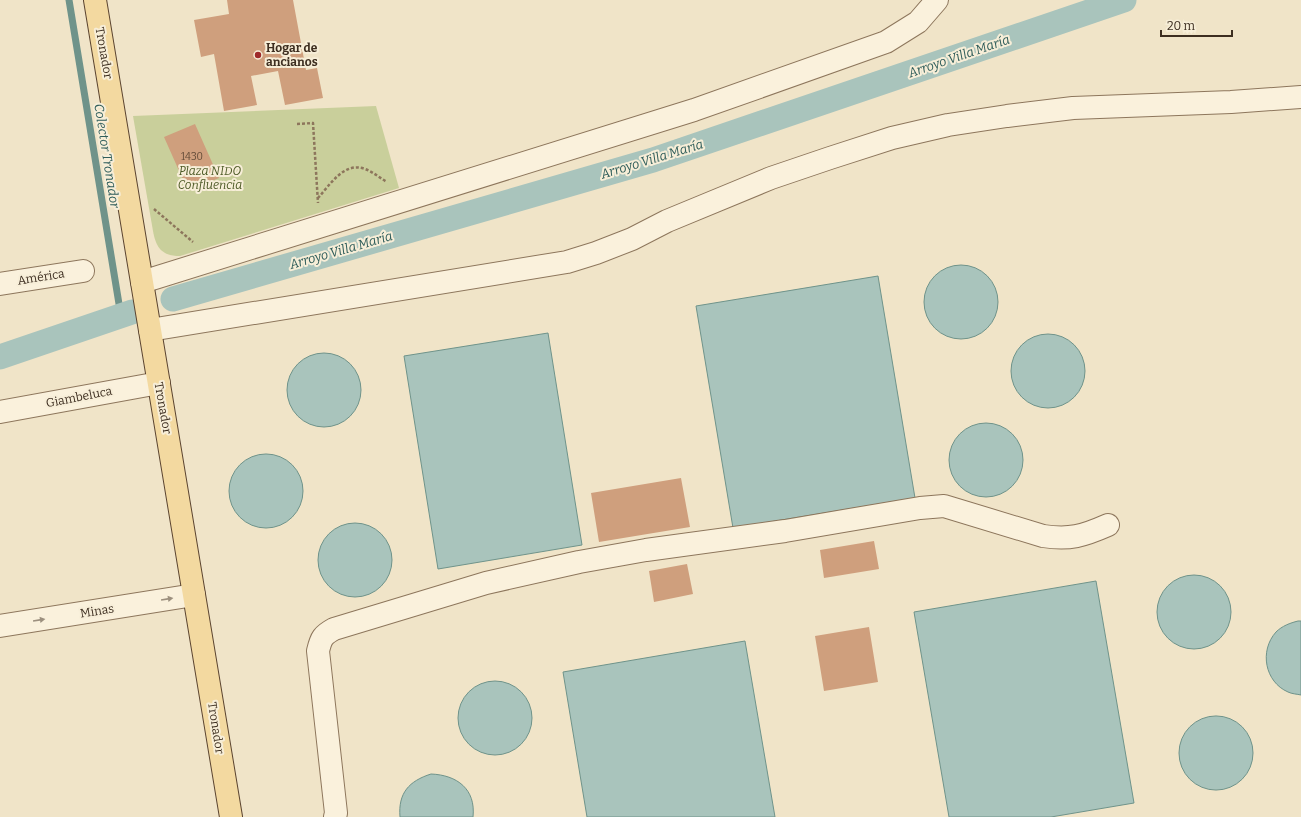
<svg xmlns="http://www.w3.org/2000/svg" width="1301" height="817" font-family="Bitter,serif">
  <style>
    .green { fill: #c9cf9b }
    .water { fill: #a9c4bc; stroke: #6f938a }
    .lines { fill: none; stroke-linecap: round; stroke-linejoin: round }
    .stream { stroke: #6f938a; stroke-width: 7 }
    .canal { stroke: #a9c4bc; stroke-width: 25 }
    .building { fill: #cf9f7d }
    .minor-casing { stroke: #8d765c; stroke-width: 24 }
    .major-casing { stroke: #5b4430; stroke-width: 24 }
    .path { stroke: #8d765c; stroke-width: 2.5; stroke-dasharray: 3 2; stroke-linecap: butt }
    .minor { stroke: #faf1dc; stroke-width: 22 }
    .major { stroke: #f3d9a0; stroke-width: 22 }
    .oneway { fill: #9c907e }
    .poi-dot { fill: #9e2a2b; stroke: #f7eed8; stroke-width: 1.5 }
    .labels { text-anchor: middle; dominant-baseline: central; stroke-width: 4; stroke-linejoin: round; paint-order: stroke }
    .number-label { font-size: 10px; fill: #624a37 }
    .poi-label { font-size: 12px; font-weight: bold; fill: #3d2e20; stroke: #f7eed8; text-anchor: start }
    .street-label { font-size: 12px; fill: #3d2e20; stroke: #f7eed8 }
    .park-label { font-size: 12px; font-style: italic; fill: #4d5a26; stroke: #f7eed8 }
    .water-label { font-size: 13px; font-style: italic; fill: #2f5d5a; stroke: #f7eed8 }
  </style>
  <rect width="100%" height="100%" fill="#f0e4c8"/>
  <path class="green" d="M376,106l23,82 -219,68c-18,0 -24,-8 -27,-25l-20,-115z"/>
  <path class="water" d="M924 302a37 37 0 1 1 74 0a37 37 0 1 1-74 0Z
    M878,276l37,222 -182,30 -37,-222z
    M548,333l34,212 -144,24 -34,-213z
    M1011 371a37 37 0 1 1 74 0a37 37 0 1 1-74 0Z
    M287 390a37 37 0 1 1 74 0a37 37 0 1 1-74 0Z
    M949 460a37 37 0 1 1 74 0a37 37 0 1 1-74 0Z
    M229 491a37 37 0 1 1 74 0a37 37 0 1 1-74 0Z
    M318 560a37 37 0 1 1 74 0a37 37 0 1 1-74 0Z
    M1157 612a37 37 0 1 1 74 0a37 37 0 1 1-74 0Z
    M1096,581l38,222 -83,14h-102l-35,-205z
    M1298,621h3v74c-4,-1 -9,-1 -13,-3 -23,-10 -29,-41 -12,-60 6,-6 14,-9 22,-11z
    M745,641l30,176h-188l-24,-145z
    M458 718a37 37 0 1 1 74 0a37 37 0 1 1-74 0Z
    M1179 753a37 37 0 1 1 74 0a37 37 0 1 1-74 0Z
    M431,774c26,1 45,15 42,43h-73c-2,-24 9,-36 31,-43z"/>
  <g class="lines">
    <path class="stream" d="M69,0l52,316"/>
    <path class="canal" d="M173,299l480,-139 471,-160
      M0,357l132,-45"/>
  </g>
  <path class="building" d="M227,0h66l13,70 11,-2 6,30 -38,7 -7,-34 -27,5 6,29 -33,6 -10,-57 -13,3 -7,-37 35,-6z
    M195,124l24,54 -31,13 -24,-54z
    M681,478l9,49 -91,15 -8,-49z
    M874,541l5,28 -55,9 -4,-28z
    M687,564l6,30 -39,8 -5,-31z
    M869,627l9,55 -54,9 -9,-55z"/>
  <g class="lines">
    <g class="minor-casing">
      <path id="minor" d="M142,282l552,-172 192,-68 32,-20 19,-22
        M0,284l83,-13
        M150,330l417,-68 29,-9 36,-14 35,-18 104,-43 59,-20 62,-20 56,-13 59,-9 66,-8 158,-6 70,-5
        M0,412l159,-29
        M0,626l194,-31
        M335,817l1,-4 -18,-162c3,-13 5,-16 16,-22l152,-46 93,-21 67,-12 139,-19 135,-23 24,-2 99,30c27,4 40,0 65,-11"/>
    </g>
    <g class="major-casing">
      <path id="major" d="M95,0l136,817"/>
    </g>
    <path class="path" d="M297,124l16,-1 5,80
      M318,198c12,-13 26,-37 47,-29 8,3 15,9 22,13
      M154,209l39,33"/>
    <use href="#minor" class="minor"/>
    <use href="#major" class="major"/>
  </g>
  <defs><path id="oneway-solid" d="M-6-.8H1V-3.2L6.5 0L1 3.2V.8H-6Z"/></defs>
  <g class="oneway">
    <use href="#oneway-solid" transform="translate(167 599) rotate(-9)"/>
    <use href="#oneway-solid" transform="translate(39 620) rotate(-9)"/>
  </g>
  <circle class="poi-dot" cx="258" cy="55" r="4"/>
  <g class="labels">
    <g class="number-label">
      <text x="192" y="157">1430</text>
    </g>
    <g class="poi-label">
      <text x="266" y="48">Hogar de<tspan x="266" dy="14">ancianos</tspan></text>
    </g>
    <g class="street-label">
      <text transform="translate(104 53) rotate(80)">Tronador</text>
      <text transform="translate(41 277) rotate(-9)">América</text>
      <text transform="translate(79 397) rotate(-11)">Giambeluca</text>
      <text transform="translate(163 408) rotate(80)">Tronador</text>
      <text transform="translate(97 611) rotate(-9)">Minas</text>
      <text transform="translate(216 728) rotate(81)">Tronador</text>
    </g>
    <g class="park-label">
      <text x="210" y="171">Plaza NIDO<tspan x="210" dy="14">Confluencia</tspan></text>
    </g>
    <g class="water-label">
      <text transform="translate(959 56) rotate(-19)">Arroyo Villa María</text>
      <text transform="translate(107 156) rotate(81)">Colector Tronador</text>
      <text transform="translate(652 159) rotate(-17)">Arroyo Villa María</text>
      <text transform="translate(341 250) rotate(-16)">Arroyo Villa María</text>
    </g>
  </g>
  <path d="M1161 30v6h71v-6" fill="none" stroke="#3d2e20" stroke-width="2"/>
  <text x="1167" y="30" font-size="12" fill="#3d2e20" stroke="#f7eed8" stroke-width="3" paint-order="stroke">20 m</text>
</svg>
